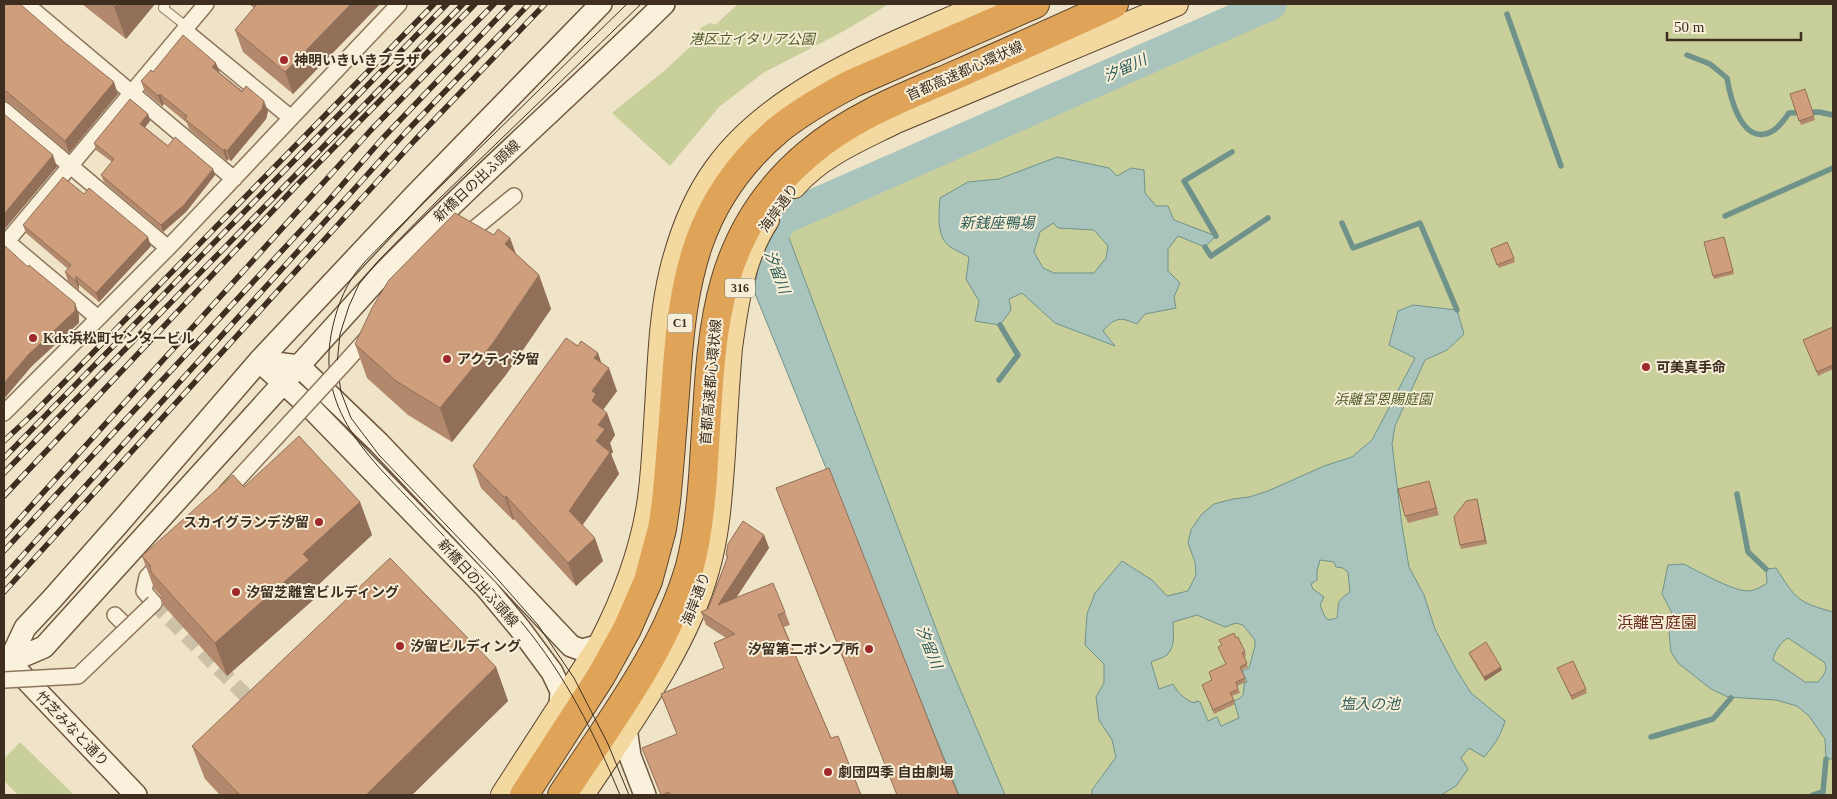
<svg xmlns="http://www.w3.org/2000/svg" width="1837" height="799" font-family="'Times New Roman','Noto Sans JP',serif">
  <style>
    .green { fill: #c9cf9b }
    .water { fill: #a9c4bc; stroke: #6f938a; fill-rule: evenodd }
    .lines { fill: none; stroke-linecap: round; stroke-linejoin: round }
    .stream { stroke: #6f938a; stroke-width: 5.5 }
    .river { stroke: #a9c4bc; stroke-width: 32 }
    .street-tunnel { stroke: #ccc0a6; stroke-width: 15; stroke-dasharray: 15 8; stroke-linecap: butt }
    .lane-casing { stroke: #8d765c; stroke-width: 10 }
    .street-casing { stroke: #8d765c; stroke-width: 18 }
    .secondary-casing { stroke: #6f573f; stroke-width: 24 }
    .primary-casing { stroke: #5b4430; stroke-width: 26 }
    .highway-casing { stroke: #5b4430; stroke-width: 30 }
    .lane { stroke: #faf1dc; stroke-width: 8 }
    .street { stroke: #faf1dc; stroke-width: 15 }
    .secondary { stroke: #faf1dc; stroke-width: 21 }
    .primary { stroke: #f3d9a0; stroke-width: 24 }
    .highway { stroke: #e0a458; stroke-width: 28 }
    .tram { stroke: #3d2e20; stroke-width: 1 }
    .rail-casing { stroke: #3d2e20; stroke-width: 5.5 }
    .rail { stroke: #f7eed8; stroke-width: 4; stroke-dasharray: 11; stroke-linecap: butt }
    .street-bridge-casing { stroke: #8d765c; stroke-width: 18; stroke-linecap: butt }
    .street-bridge { stroke: #faf1dc; stroke-width: 15 }
    .wall { fill: #b2896c }
    .shaded-wall { fill: #916f58 }
    .building { fill: #cf9f7d; stroke: #916f58 }
    .poi-dot { fill: #9e2a2b; stroke: #f7eed8; stroke-width: 2 }
    .labels { text-anchor: middle; dominant-baseline: central; stroke-width: 4; stroke-linejoin: round; paint-order: stroke }
    .shield { fill: #f7eed8; stroke: #756857; stroke-width: 1 }
    .shield-label { font-size: 12px; font-weight: bold; fill: #3d2e20 }
    .park-label { font-size: 14px; font-style: italic; fill: #4d5a26; stroke: #f7eed8 }
    .poi-label { font-size: 14px; font-weight: bold; fill: #3d2e20; stroke: #f7eed8; text-anchor: start }
    .street-label { font-size: 14px; fill: #3d2e20; stroke: #f7eed8 }
    .water-label { font-size: 15px; font-style: italic; fill: #2f5d5a; stroke: #f7eed8 }
    .quarter-label { font-size: 16px; fill: #6b2e1e; stroke: #f7eed8 }
  </style>
  <rect width="100%" height="100%" fill="#f0e4c8"/>
  <path class="green" d="M738,4h151l-45,27 -81,42 -44,34 -49,59 -58,-53 52,-42 35,-32v-9l3,-3 9,-4 4,2z
    M1279,4h554v791h-828l-56,-132 -166,-441z
    M20,742l54,53h-56l-14,-14v-22z"/>
  <path class="water" d="M1057,157l52,11 8,8 14,-8 13,2 1,23 11,13h12l6,14 42,16 -11,11 -27,-11 -10,13v22l12,12 -6,14 2,11 -31,6 -8,10c-16,-7 -22,-7 -34,7l12,15 -60,-23 -33,-30 -13,6 2,11 -11,15 -25,-4 4,-20 -13,-22 3,-22c-7,-4 -15,-7 -21,-12 -12,-11 -9,-32 -8,-47l28,-16 31,-3zM1053,223l5,5 36,2 14,16 -2,12 -12,15h-40l-11,-5 -9,-16 6,-20z
    M783,222l166,441 56,132h-46l-205,-504 6,-33z
    M1413,305l44,5 7,24 -17,16 -22,10 -30,66 -3,18 10,82 7,41 15,28 11,34 21,40 15,24 34,28c-4,14 -11,25 -21,36l-15,-9 -8,10 7,11 -12,17 -15,9h-349v-5l24,-33 -4,-17 -13,-20 -3,-23 8,-14v-19l-19,-19 2,-31 8,-21 27,-32 30,19 15,16 21,-5 8,-16 -1,-13 -7,-19 3,-13 10,-15 13,-11 19,-5 16,-2 19,-6 56,-25 28,-9 20,-17 43,-82 -26,-13 9,-34zM1320,560l14,2 2,5 7,1 5,4 2,20c-16,12 -10,8 -13,26l-9,2 -4,-5 -4,-10 4,-8 -11,-8 -2,-5 6,-4v-9zM1197,615l28,12 11,-4 7,2 12,15v6l-6,22 -7,3 5,11 -3,2c0,11 0,13 -10,17l5,17 -18,8 -4,-9 -9,4 -8,-19 -4,-1 -1,2c-9,-2 -18,-11 -22,-19l-14,5 -8,-27c4,-2 12,-4 16,-7 9,-9 6,-23 6,-33z
    M1684,564c13,7 48,26 62,27 8,0 14,-3 21,-8l-1,-14 10,-1c20,31 21,34 57,44v147h-7l-1,-20 -16,-23 -12,-10 -21,-6 -48,-3 -17,-8 -33,-26 -7,-11 -2,-19 3,-20 -10,-19 6,-29zM1788,638l36,24c5,8 -1,14 -6,20h-13l-32,-22c1,-7 8,-19 15,-22z"/>
  <g class="lines">
    <path class="stream" d="M1507,14l54,152
      M1687,55l23,9 17,14c3,18 13,61 38,56 11,-2 18,-13 24,-21l30,-1 14,3
      M1725,216l108,-48
      M1342,223l11,25 67,-25 37,87
      M1216,236l-32,-55 48,-29
      M1205,247l6,9 57,-38
      M999,380l19,-25 -18,-30
      M1737,494l11,58 18,17
      M1651,737l62,-18 18,-21
      M1813,795l10,-3 3,-33"/>
    <path class="river" d="M779,280l-14,-34 17,-27 489,-215"/>
    <path class="street-tunnel" d="M154,603l105,106"/>
    <g class="lane-casing">
      <path id="lane" d="M166,4l-3,4 23,18"/>
    </g>
    <g class="street-casing">
      <path id="street" d="M26,4l208,175
        M184,30l107,88
        M4,110l164,138
        M463,238l51,-42
        M4,239l94,79
        M4,245l202,-241
        M342,366l27,-30
        M4,413l164,-165 231,-244
        M154,603l-10,-12 3,-14 15,-16
        M115,615l12,12"/>
    </g>
    <g class="secondary-casing">
      <path id="secondary" d="M9,662l35,-15 338,-373c91,-93 189,-179 282,-270
        M9,662l16,-34 28,-30 68,-77 138,-160 40,5 80,77 192,203 11,4 18,-5
        M13,666l123,129
        M560,707l1,-16 -9,-19 -31,-42 -34,-41 -176,-181 -52,-47 155,-165 187,-192
        M626,728l4,28 15,39"/>
    </g>
    <g class="primary-casing">
      <path id="primary" d="M794,186c27,-31 64,-46 100,-64l282,-118
        M503,795l97,-150c24,-46 43,-95 50,-147 4,-30 5,-60 7,-90 3,-46 4,-93 15,-138 9,-36 22,-71 44,-101 58,-82 179,-125 269,-165
        M582,795c44,-67 104,-147 125,-225 11,-37 13,-77 16,-116 2,-35 4,-71 7,-106 6,-43 12,-90 37,-128"/>
    </g>
    <g class="highway-casing">
      <path id="highway" d="M524,795l77,-119 26,-47 21,-48 14,-52 4,-27c4,-41 7,-81 10,-122 7,-102 20,-181 103,-251 23,-18 49,-33 74,-46l182,-79
        M562,795c47,-72 104,-145 128,-229 9,-34 12,-69 14,-104 8,-119 4,-224 104,-308 42,-36 93,-56 143,-77 55,-24 109,-48 163,-73"/>
    </g>
    <use href="#lane" class="lane"/>
    <use href="#street" class="street"/>
    <use href="#secondary" class="secondary"/>
    <use href="#primary" class="primary"/>
    <use href="#highway" class="highway"/>
    <path class="tram" d="M620,795c-25,-61 -55,-120 -97,-171 -31,-38 -65,-73 -99,-109 -49,-53 -107,-99 -93,-180 4,-22 12,-46 26,-64 11,-14 24,-25 35,-37 21,-20 41,-41 62,-61 58,-56 115,-113 173,-169
      M629,795l-21,-51 -34,-66 -36,-53 -45,-51 -114,-119 -28,-37 -10,-26 -4,-28 3,-30 9,-28 10,-22 21,-25 61,-62 200,-193"/>
    <g class="rail-casing">
      <path id="rail" d="M4,441l30,-28 400,-409
        M4,458l443,-454
        M4,473l459,-469
        M4,496l293,-311 178,-181
        M4,536l367,-406 123,-126
        M4,551l325,-351 53,-61 129,-135
        M4,576l401,-443 124,-129
        M4,592l411,-452 130,-136"/>
    </g>
    <use href="#rail" class="rail"/>
    <g class="street-bridge-casing">
      <path id="street-bridge" d="M225,493l117,-127
        M4,680l74,-4 76,-73"/>
    </g>
    <use href="#street-bridge" class="street-bridge"/>
  </g>
  <path class="wall" d="M4,4l114,90 -49,59 -59,-50 -6,-1z
    M82,4h73l-29,35z
    M249,4h131l-87,90 -50,-42 -8,-22 19,-22z
    M153,72l67,1 48,38 -2,8 -35,42 -3,-2 -1,2 -38,-32 -2,-6 -23,-19 -2,2 -17,-14 -4,-11z
    M1805,89l10,31 -14,5 -11,-31z
    M148,114l2,7 -5,6 23,19 45,23 2,6 -29,37 -23,20 -59,-50 -3,-7 11,-13 -16,-12 -2,-7z
    M84,194l67,52 -52,56 -20,-17v5l-11,-9 -3,-9 3,-3 -42,-36 -3,-8z
    M494,235l16,3 6,16 23,21 12,34 -46,67 -53,66 -44,-27 -41,-37 -12,-34z
    M1724,237l10,37 -20,5 -1,-3z
    M1507,242l8,20 -16,6 -8,-19z
    M1833,327v42l-15,7 -15,-36z
    M578,346l23,17 16,28 -14,19 4,3 8,22 -5,8 3,9 -2,2 8,20 -37,51 21,36 -27,25 -62,-67 -1,1 -32,-32 -8,-22z
    M244,487l116,15 12,33 -54,50 3,8 -94,83 -64,-71 -3,-10 -6,-7 -12,-32z
    M1431,488l8,27 -31,8 -3,-7z
    M1477,499l10,45 -26,5 -1,-4z
    M764,535l5,13 -33,49 49,15 5,13 -6,2 47,111 30,57h-200l16,-61 -16,-40 63,-26 -10,-25 12,-5 -20,-13 -5,-13 7,-3 19,-50 -1,-4z
    M1236,638l9,14 1,4 -2,1 4,10 -7,3 5,12 -9,4 3,7 -8,3 3,8 -21,10 -11,-26 9,-8 13,-16z
    M1469,653l33,17 -17,11 -15,-25z
    M1573,661l14,32 -15,7 -13,-29z
    M496,667l12,34 -96,94h-192l-15,-16 -13,-33z"/>
  <path class="shaded-wall" d="M117,4h38l-29,35 -12,-32z
    M351,4h29l-87,90 -8,-22z
    M216,63l4,10 -8,-6z
    M114,82l4,12 -49,59 -4,-12z
    M160,94l4,10 -2,2 -4,-10z
    M264,101l4,10 -2,8 -35,42 -4,-10z
    M148,114l2,7 -7,9 -3,-6z
    M225,149l3,10 -1,2 -4,-11z
    M53,155l4,12 -53,63v-16z
    M213,169l2,6 -29,37 -23,20 -2,-7z
    M148,237l3,9 -52,56 -3,-9z
    M510,238l12,33 -17,-27z
    M539,275l12,34 -46,67 -53,66 -12,-34z
    M76,276l3,9v5l-3,-9z
    M75,303l4,12v8l-47,43 -28,33v-16l24,-28z
    M598,353l7,20 4,-5 8,23 -15,20 5,2 8,22 -5,8 3,9 -2,2 8,20 -42,59 -8,-22 27,-70 2,-16 -6,-24 2,-43z
    M506,496l8,23 -1,1 -8,-22z
    M1477,499l1,4 9,41 -2,-4z
    M360,502l12,33 -54,50 3,8 -94,83 -12,-33 88,-89z
    M764,535l5,13 -46,70 -5,-13z
    M595,538l8,23 -27,25 -8,-23z
    M496,667l12,34 -96,94h-46z
    M1501,667l1,3 -17,11 -1,-4z"/>
  <path class="building" d="M4,4h16l44,38 50,40 -49,59 -59,-50h-2z
    M111,4h6l-3,3z
    M257,4h94l-66,68 -50,-42z
    M183,35l33,28 -4,4 30,25 4,-6 18,15 -2,8 -35,42 -2,-2 -2,1 -38,-31 2,-3 -27,-22 -2,2 -17,-15 10,-11 2,2z
    M1805,89l9,27 -15,5 -9,-27z
    M130,99l18,15 -8,10 28,22 7,-9 38,32 -29,36 -23,20 -60,-50 13,-16 -20,-16z
    M4,114l49,41 -49,59z
    M63,177l21,17 5,-6 59,49 -52,56 -20,-17v5l-11,-9 6,-7 -48,-40z
    M455,213l39,22 4,-6 12,9 -5,6 34,31 -46,68 -53,65 -44,-27 -41,-37 17,-36 17,-28z
    M1724,237l9,34 -20,5 -9,-34z
    M1507,242l7,16 -17,7 -6,-16z
    M4,245l24,22 1,-2 46,38v8l-47,44 -24,28z
    M1833,327v38l-16,7 -14,-32z
    M566,338l12,8 3,-5 17,12 -4,5 15,10 -17,23 4,3 -4,7 15,12 -9,12 7,4 -9,12 14,11 -41,59 26,27 -27,25 -62,-67 -1,2 -32,-32z
    M299,436l61,66 -57,52 6,6 -94,83 -64,-71 -1,-7 -8,-9 91,-81 11,12z
    M829,468l129,327h-61l-121,-307z
    M1429,481l7,27 -31,8 -7,-27z
    M1477,499l8,41 -25,5 -6,-28 12,-16z
    M743,521l21,14 -46,70 55,-22 12,29 -7,3 53,123 7,-2 23,59h-190l-2,-3 -8,3 -19,-47 35,-14 -16,-40 63,-26 -10,-25 21,-9 -34,-22 7,-3 20,-53 -2,-1 2,-11z
    M390,558l106,109 -130,128h-126l-48,-49z
    M1234,633l2,5 2,-1 7,15 -3,1 5,10 -7,4 5,11 -9,4 2,7 -8,4 4,7 -21,10 -11,-25 10,-5 -3,-8 17,-8 -8,-17 4,-2 -3,-5z
    M1486,642l15,25 -17,10 -15,-24z
    M1573,661l13,28 -15,7 -14,-28z"/>
  <g class="poi-dot">
    <circle cx="284" cy="60" r="5"/>
    <circle cx="33" cy="338" r="5"/>
    <circle cx="447" cy="359" r="5"/>
    <circle cx="1646" cy="367" r="5"/>
    <circle cx="319" cy="522" r="5"/>
    <circle cx="236" cy="592" r="5"/>
    <circle cx="400" cy="646" r="5"/>
    <circle cx="869" cy="649" r="5"/>
    <circle cx="828" cy="772" r="5"/>
  </g>
  <g class="labels">
    <g class="shield">
      <rect x="725" y="278.5" width="30" height="19" rx="4"/>
      <rect x="667.5" y="313.5" width="25" height="19" rx="4"/>
    </g>
    <g class="shield-label">
      <text x="740" y="288">316</text>
      <text x="680" y="323">C1</text>
    </g>
    <g class="park-label">
      <text x="752" y="39">港区立イタリア公園</text>
      <text x="1383" y="399">浜離宮恩賜庭園</text>
    </g>
    <g class="poi-label">
      <text x="294" y="60">神明いきいきプラザ</text>
      <text x="43" y="338">Kdx浜松町センタービル</text>
      <text x="457" y="359">アクティ汐留</text>
      <text x="1656" y="367">可美真手命</text>
      <text x="309" y="522" text-anchor="end">スカイグランデ汐留</text>
      <text x="246" y="592">汐留芝離宮ビルディング</text>
      <text x="410" y="646">汐留ビルディング</text>
      <text x="859" y="649" text-anchor="end">汐留第二ポンプ所</text>
      <text x="838" y="772">劇団四季 自由劇場</text>
    </g>
    <g class="street-label">
      <text transform="translate(965 71) rotate(-24)">首都高速都心環状線</text>
      <text transform="translate(477 181) rotate(-43)">新橋日の出ふ頭線</text>
      <text transform="translate(779 208) rotate(-54)">海岸通り</text>
      <text transform="translate(711 382) rotate(-85)">首都高速都心環状線</text>
      <text transform="translate(478 583) rotate(48)">新橋日の出ふ頭線</text>
      <text transform="translate(696 599) rotate(-69)">海岸通り</text>
      <text transform="translate(72 729) rotate(46)">竹芝みなと通り</text>
    </g>
    <g class="water-label">
      <text transform="translate(1125 68) rotate(-24)">汐留川</text>
      <text x="997" y="223">新銭座鴨場</text>
      <text transform="translate(777 272) rotate(69)">汐留川</text>
      <text transform="translate(929 647) rotate(68)">汐留川</text>
      <text x="1370" y="704">塩入の池</text>
    </g>
    <g class="quarter-label">
      <text x="1657" y="622">浜離宮庭園</text>
    </g>
  </g>
  <rect width="1837" height="799" fill="none" stroke="#3d2e20" stroke-width="10"/>
  <path d="M1667 32v8h134v-8" fill="none" stroke="#3d2e20" stroke-width="2.5"/>
  <text x="1674" y="32" font-size="15" fill="#3d2e20" stroke="#f7eed8" stroke-width="4" paint-order="stroke">50 m</text>
</svg>
